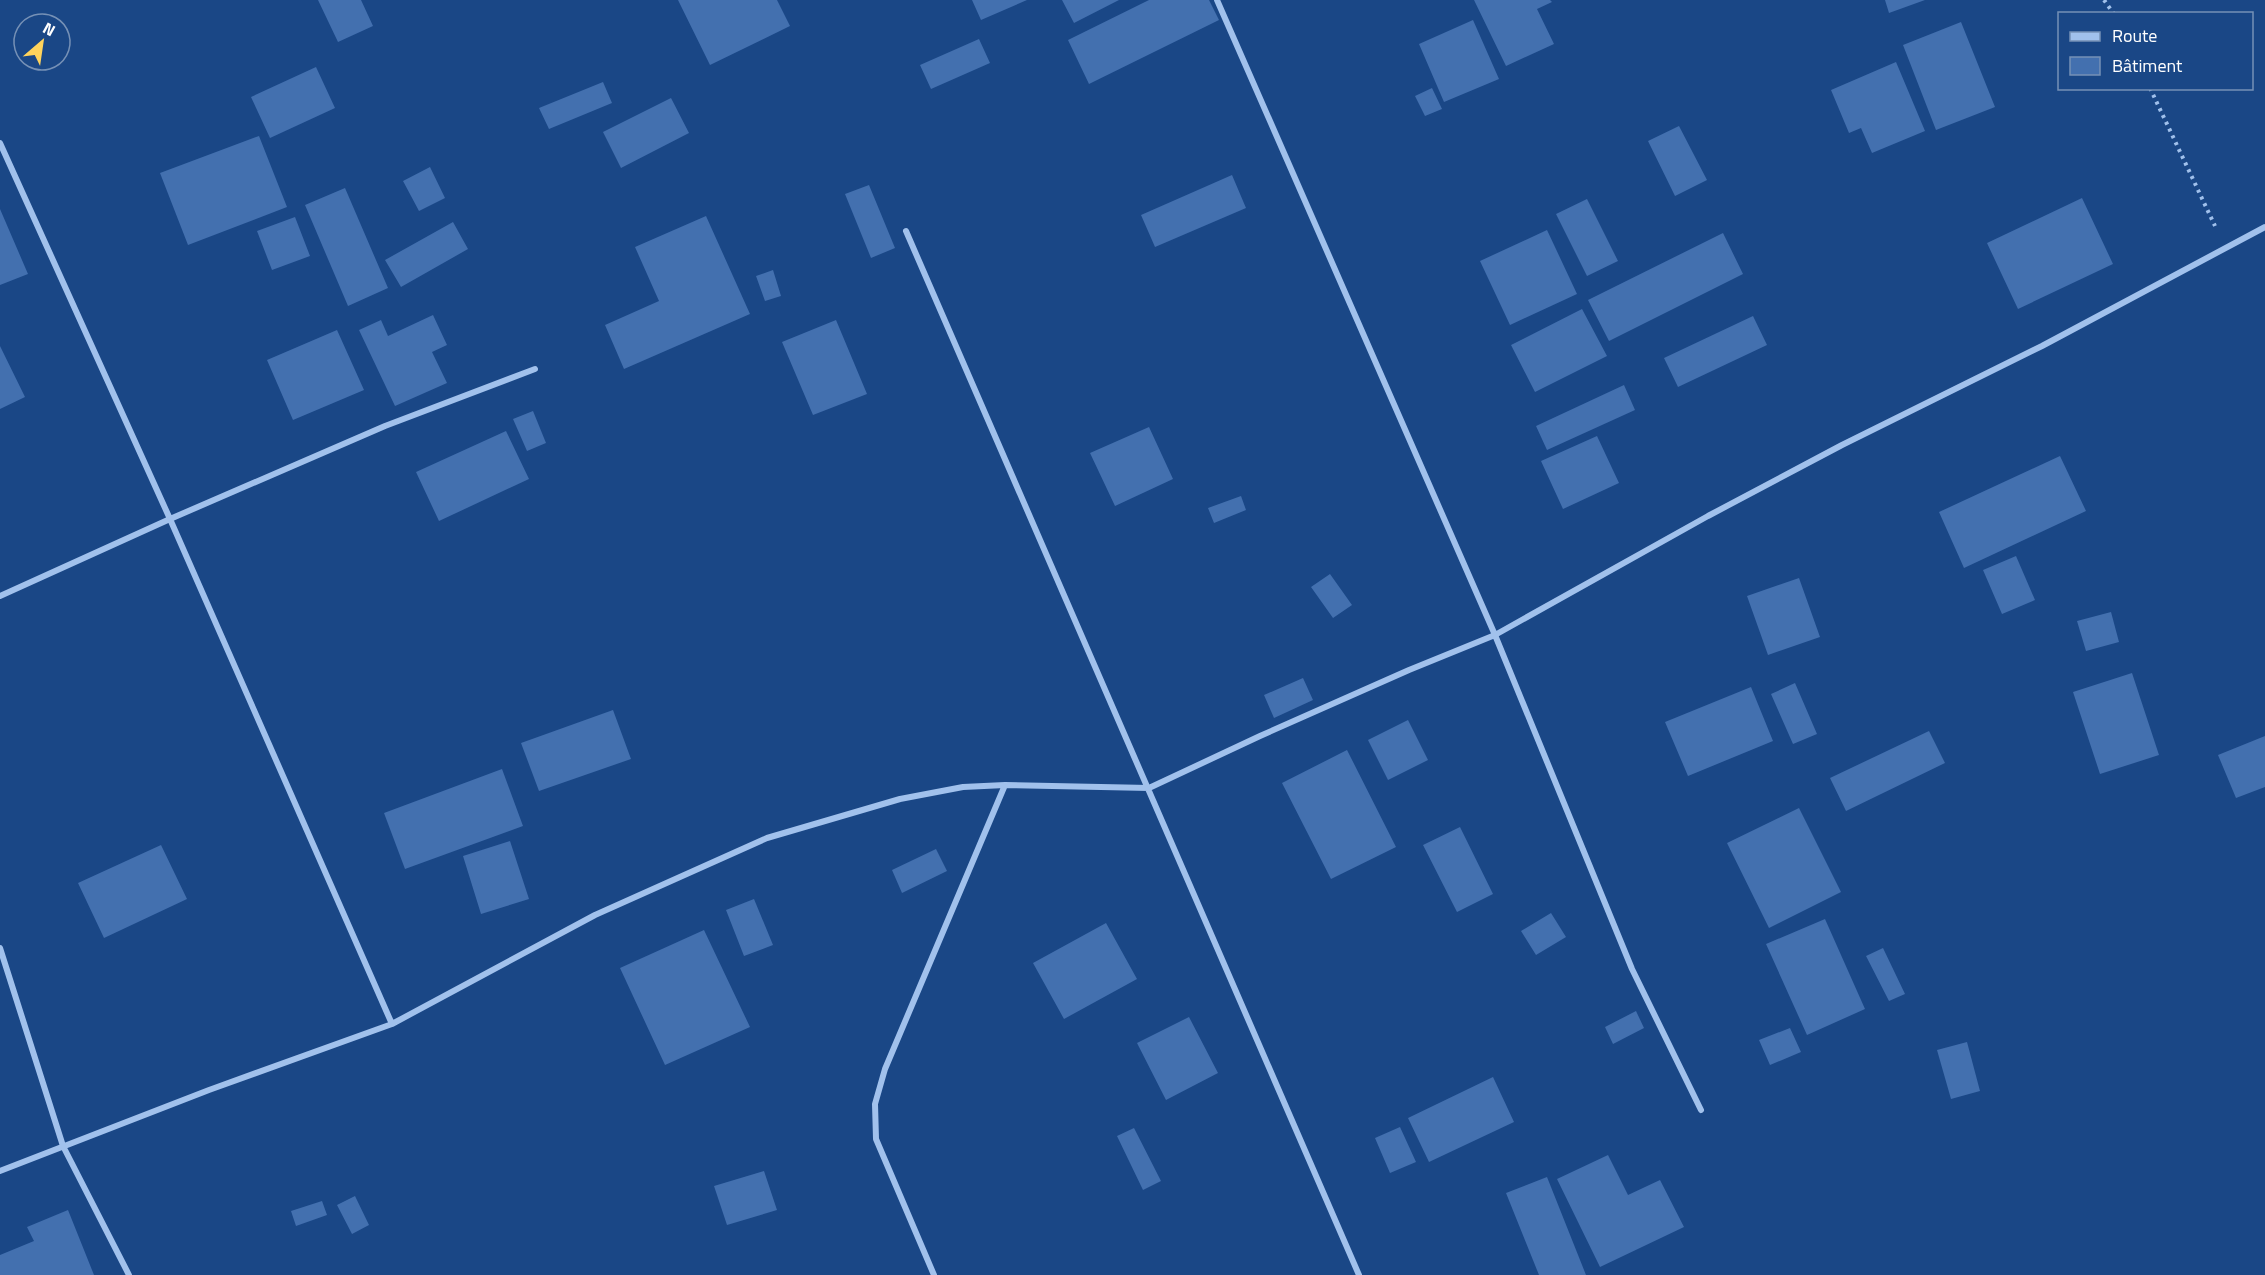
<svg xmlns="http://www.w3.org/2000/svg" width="2265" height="1275" font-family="'Titillium Web',sans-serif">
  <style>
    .building { fill: #4370af }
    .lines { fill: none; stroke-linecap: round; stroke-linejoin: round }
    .path { stroke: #a1c1ec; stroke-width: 4; stroke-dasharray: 3 4.5; stroke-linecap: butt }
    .street { stroke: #a1c1ec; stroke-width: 6 }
  </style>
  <rect width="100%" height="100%" fill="#1a4786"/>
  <path class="building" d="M318,0h43l12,26 -35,16z
    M678,0h99l13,26 -80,39z
    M972,0h55l-46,20z
    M1062,0h57l-45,23z
    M1149,0h60l10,20 -130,64 -21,-44z
    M1474,0h76l2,2 -15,7 17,35 -48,22z
    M1885,0h40l-36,13z
    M1473,20l26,59 -55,23 -25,-58z
    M1961,22l34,85 -59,23 -33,-85z
    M979,39l11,24 -59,26 -11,-24z
    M1896,62l29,69 -53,22 -11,-25 -12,5 -18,-43z
    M316,67l19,41 -65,30 -19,-41z
    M603,82l9,21 -63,26 -10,-21z
    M1432,88l10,21 -17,7 -10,-20z
    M671,98l18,35 -68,35 -18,-36z
    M1679,126l28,54 -32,16 -27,-55z
    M259,136l28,71 -99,38 -28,-72z
    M430,167l15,31 -26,13 -16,-30z
    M1232,175l14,33 -91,39 -14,-32z
    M869,185l26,63 -24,10 -26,-64z
    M345,188l43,100 -40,18 -43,-101z
    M2082,198l31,66 -95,45 -31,-66z
    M1587,199l31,62 -31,15 -31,-62z
    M0,209l28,65 -28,11z
    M706,216l44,98 -126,55 -19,-44 54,-24 -24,-54z
    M295,217l15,39 -38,14 -15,-39z
    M453,222l15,27 -67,38 -16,-27z
    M1547,230l30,64 -67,31 -30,-64z
    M1723,233l20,41 -134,67 -21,-41z
    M773,270l8,26 -16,5 -9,-25z
    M1582,309l25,47 -72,36 -24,-47z
    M433,315l14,30 -15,7 15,31 -52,23 -36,-76 22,-10 7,16z
    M1753,316l14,29 -89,42 -14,-29z
    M836,320l31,74 -54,21 -31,-73z
    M337,330l27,60 -71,30 -26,-60z
    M0,346l25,51 -25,12z
    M1624,385l11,25 -88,40 -11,-24z
    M533,411l13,32 -19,8 -14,-32z
    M1149,427l24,52 -58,27 -25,-53z
    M506,431l23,48 -90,42 -23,-49z
    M1597,436l22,47 -56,26 -22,-48z
    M2060,456l26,55 -122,57 -25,-56z
    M1241,496l5,14 -32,13 -6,-15z
    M2016,556l19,44 -33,14 -19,-44z
    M1330,574l22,31 -19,13 -22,-31z
    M1799,578l21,59 -52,18 -21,-59z
    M2111,612l8,30 -33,9 -9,-30z
    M2132,673l27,82 -59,19 -27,-82z
    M1303,678l10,22 -39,18 -10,-23z
    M1795,683l22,51 -24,10 -22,-50z
    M1751,687l22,54 -85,35 -23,-54z
    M613,710l18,49 -92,32 -18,-48z
    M1408,720l20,40 -40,20 -20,-40z
    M1929,731l16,32 -99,48 -16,-33z
    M2265,736v51l-29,11 -18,-43z
    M1347,750l49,97 -65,32 -49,-96z
    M502,769l21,57 -118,43 -21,-56z
    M1799,808l42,84 -72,36 -42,-85z
    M1460,827l33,67 -36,18 -34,-67z
    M510,841l19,58 -48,15 -18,-58z
    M161,845l26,54 -83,39 -26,-55z
    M936,849l11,22 -45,22 -10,-23z
    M754,899l19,46 -29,11 -18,-46z
    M1551,913l15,24 -30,18 -15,-24z
    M1825,919l40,90 -58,26 -41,-91z
    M1106,923l31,56 -73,40 -31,-56z
    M704,930l46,97 -85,38 -45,-97z
    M1883,948l22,46 -16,7 -23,-45z
    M1636,1011l8,17 -31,16 -8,-17z
    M1189,1017l29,56 -52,27 -29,-57z
    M1790,1028l11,24 -31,13 -11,-25z
    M1967,1042l13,49 -29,8 -14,-49z
    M1493,1077l21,45 -85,40 -21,-44z
    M1400,1127l16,35 -26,11 -15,-35z
    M1134,1128l27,53 -18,9 -26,-54z
    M1608,1155l20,40 32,-15 24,47 -84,40 -43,-88z
    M764,1171l13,39 -50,15 -13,-39z
    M1547,1177l39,98h-47l-33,-82z
    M355,1196l14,29 -17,9 -15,-29z
    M322,1201l5,14 -31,11 -5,-15z
    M68,1210l26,65h-94v-20l34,-14 -7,-14z"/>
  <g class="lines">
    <path class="path" d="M2104,0l10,14
      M2150,88l65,138"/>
    <path class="street" d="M1217,0l278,635 137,334 69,141
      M0,143l170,376 222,505
      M906,231l453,1044
      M0,596l170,-77 215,-93 150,-57
      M0,948l63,198 66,129
      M0,1171l209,-81 183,-66 203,-109 172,-77 133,-39 63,-12 42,-2 144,3 111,-52 149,-66 86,-35 213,-119 134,-71 200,-99 223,-119
      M934,1275l-58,-136 -1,-35 10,-35 120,-284"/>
  </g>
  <rect x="2058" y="12" width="195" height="78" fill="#1a4786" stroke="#7691b6" stroke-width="1.5"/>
  <rect x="2070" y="32" width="30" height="9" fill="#a1c1ec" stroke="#7691b6" stroke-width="1.5"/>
  <text x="2112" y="42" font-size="18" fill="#ffffff">Route</text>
  <rect x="2070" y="57" width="30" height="18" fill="#4370af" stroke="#7691b6" stroke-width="1.5"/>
  <text x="2112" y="72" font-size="18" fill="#ffffff">Bâtiment</text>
  <g transform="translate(42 42) rotate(29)"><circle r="28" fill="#1a4786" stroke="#7691b6" stroke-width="1.5"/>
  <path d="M0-4.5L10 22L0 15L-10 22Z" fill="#fed35c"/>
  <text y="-9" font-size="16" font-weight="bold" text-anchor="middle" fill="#ffffff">N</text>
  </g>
</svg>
